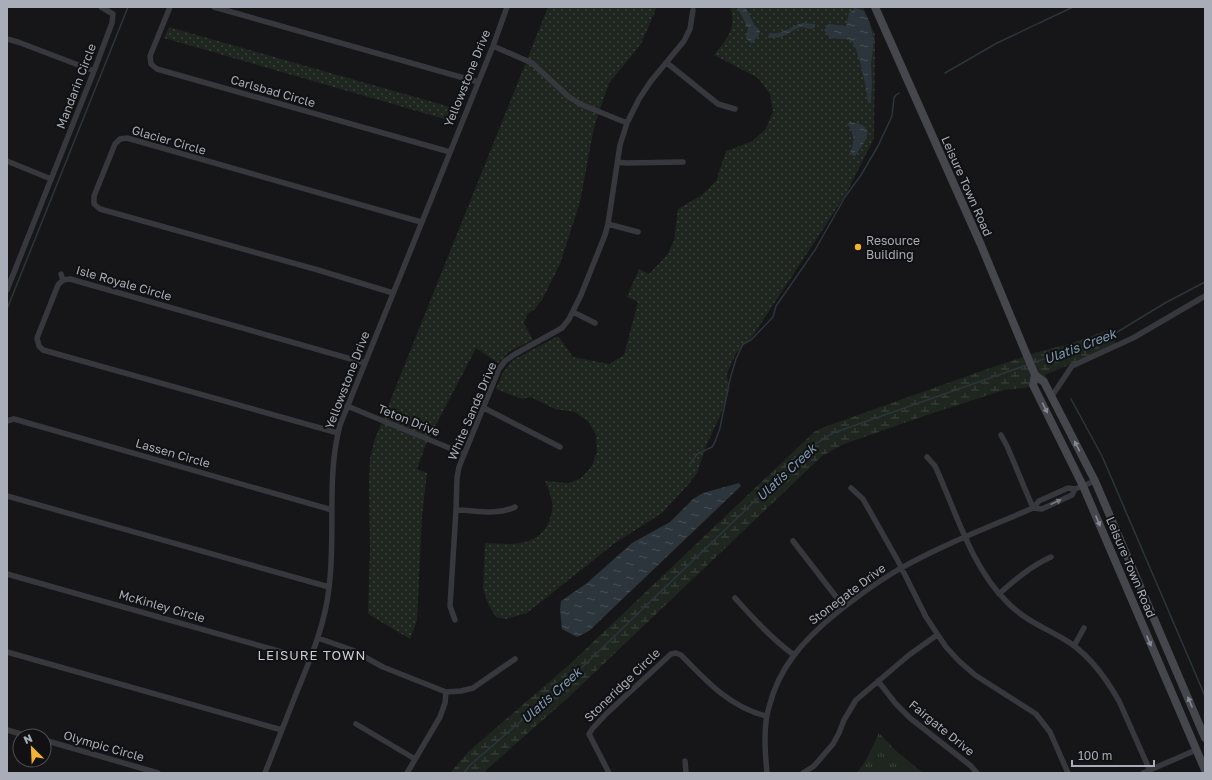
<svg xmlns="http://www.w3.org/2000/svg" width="1212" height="780" font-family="'Golos Text',sans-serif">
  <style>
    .grass { fill: url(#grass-dots) }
    .wetland { fill: url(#wetland-marsh) }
    .park { fill: url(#park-tufts) }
    .water { fill: url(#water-ripples) }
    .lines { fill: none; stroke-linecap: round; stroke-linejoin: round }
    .stream { stroke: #2c353c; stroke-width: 1.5 }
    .minor { stroke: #37383d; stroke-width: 5.5 }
    .secondary { stroke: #45474d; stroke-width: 8 }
    .oneway { fill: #858993 }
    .oneway2 { fill: #757881 }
    .poi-dot { fill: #f2b134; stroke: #111113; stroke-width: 1.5 }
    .labels { text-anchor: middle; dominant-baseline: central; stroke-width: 4; stroke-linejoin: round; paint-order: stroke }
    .street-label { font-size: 12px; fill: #a8adb8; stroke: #111113 }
    .poi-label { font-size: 12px; fill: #a8adb8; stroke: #111113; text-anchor: start }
    .water-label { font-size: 13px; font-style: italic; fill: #7f9bb3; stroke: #111113 }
    .neighbourhood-label { font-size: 13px; letter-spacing: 1px; fill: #c9ccd4; stroke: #111113 }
  </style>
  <defs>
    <pattern id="grass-dots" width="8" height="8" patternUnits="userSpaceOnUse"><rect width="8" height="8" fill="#1e261f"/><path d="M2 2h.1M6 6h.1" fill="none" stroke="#3c433d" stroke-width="1.8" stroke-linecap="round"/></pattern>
    <pattern id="wetland-marsh" width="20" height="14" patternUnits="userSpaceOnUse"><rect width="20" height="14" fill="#1e261f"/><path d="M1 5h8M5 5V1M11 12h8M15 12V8" fill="none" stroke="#3c433d"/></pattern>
    <pattern id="park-tufts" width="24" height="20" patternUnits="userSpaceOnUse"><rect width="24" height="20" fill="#1e261f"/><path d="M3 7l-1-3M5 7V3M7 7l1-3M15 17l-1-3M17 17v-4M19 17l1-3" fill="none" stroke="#3c433d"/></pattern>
    <pattern id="water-ripples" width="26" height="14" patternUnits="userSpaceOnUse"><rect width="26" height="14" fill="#2c353c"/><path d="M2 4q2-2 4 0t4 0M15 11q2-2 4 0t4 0" fill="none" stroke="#485056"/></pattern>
  </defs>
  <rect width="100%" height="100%" fill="#161618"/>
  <path class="grass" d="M548,7h109l-16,37 -32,39 -15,44 -14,75 -20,62 -18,36 -8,10 -6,3 -4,10 9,17 -23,11 -12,12 -22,-15 -50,96 -9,25 10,4 -5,43 -5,104 -7,19 -42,-25 2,-66 -1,-64 1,-26 5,-19z
    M730,7h133l12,28 -1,103 -28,56 -94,143 -16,16 -9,21 2,17 -9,25 -14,30 -9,27 -10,13 -25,27 -47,30 -88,70 -21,6 -10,-2 -7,-11 -6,-17 2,-46c23,1 48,5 62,-17 3,-7 7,-16 5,-24 -1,-7 -4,-14 -7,-21l24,2 12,-5 11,-12 5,-15 -1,-16 -7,-13 -14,-10 -20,-3 -24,-12 -9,2 -26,-10 7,-17 10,-12 45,-24 15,21 36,7 15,-9 14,-53 -11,-5 12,-28 10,5 18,-19 7,-14 4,-32 24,-14 14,-14 10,-30 25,-9 14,-12 8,-18 -3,-18 -12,-16 -44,-23c13,-17 23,-26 16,-48z
    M169,27l285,81 -6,12 -284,-82z"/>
  <path class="wetland" d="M1111,329l5,16 -71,30 3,5 -23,8 -21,2 -77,25 -83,29 -22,12 -251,239 -88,78h-33l18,-21 103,-89 243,-231 10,-5 166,-59 48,-16 31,-8z"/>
  <path class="park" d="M879,733l16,17 28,23h-66l9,-13z"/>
  <path class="water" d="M737,7h8l9,17 6,7 -2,6 -2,1 -4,6 -6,-6 2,-10z
    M855,8l9,3 5,10 5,19 -3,24 1,18 -1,21h-3c0,-10 -10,-56 -16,-61 -6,-5 -15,-2 -22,-4l-6,-8 5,-6 17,2 3,-13z
    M803,23l12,1v3l-3,2 -12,-2 -19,10 -13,1 1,-5c15,2 21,-7 34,-10z
    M850,122c28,4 17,17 5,34l-3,-1 -2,-2 4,-12 -3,-12 -4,-5z
    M739,483l2,3 -152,145 -12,6 -15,-8 -2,-19 1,-9 26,-18 45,-40 38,-21 23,-23 10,-6z"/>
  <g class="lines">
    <path class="stream" d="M945,73l52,-30 76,-36
      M7,309l121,-302
      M1032,363l77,-26 56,-34 40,-21
      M1071,399l31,57 103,240
      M690,464l7,-10 15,-7 3,-5 5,-14 10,-49 6,-20 7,-15 8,-4 22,-23 3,-11 39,-56 30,-53 16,-22 17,-29 14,-30 2,-18 2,-3 3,-2
      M464,773l5,-7 106,-92 237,-228 21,-13 194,-68"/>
    <path class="minor" d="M170,7l-20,49 1,8 6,5 293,83
      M214,7l264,75
      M7,39l11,3 76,29
      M493,46l39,17 37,34 11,7 47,19
      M667,63l51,41 17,5
      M7,161l44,18
      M618,162l8,1 57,-1
      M608,224l30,8
      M61,274l2,6
      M7,290l87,-219 18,-48 1,-9 -12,-7
      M393,293l-75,-23 -218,-61 -6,-5v-8l21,-52 5,-5 7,-1 294,84
      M573,312l22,11
      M1052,396l20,-30 61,-28 72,-42
      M347,406l117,48
      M484,408l76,39
      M7,421l7,-2 318,91
      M338,433l-295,-83 -4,-4 -2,-8 21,-53 5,-5 7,-1 295,84
      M1001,435l6,11 26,62
      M927,457l8,9c21,45 36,101 72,136 16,17 36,25 55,36 24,13 44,40 57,63l32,72
      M851,488l12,11 35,62 28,56 20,30 13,14 16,14 61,39 14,18 18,41
      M7,496l322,91
      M1033,508l9,1 30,-14 3,-6
      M456,510c20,0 40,6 59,-3
      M793,541l51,66
      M7,574l303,86
      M999,594c17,-15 32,-28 52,-37
      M735,598c18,20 37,41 59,57
      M455,620l-5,-14 6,-96 1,-32 2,-11 40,-98 6,-8 10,-7 47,-26 7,-9 12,-24 24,-60 3,-11 12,-79 7,-22 12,-24 12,-18 33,-40 6,-12 3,-19
      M318,638l34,12 31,17 63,25 15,-1 12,-3 42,-29
      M1074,646l10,-18
      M7,652l275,78
      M878,681l18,23 14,14 61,48 6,7
      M356,724l59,35
      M7,730l21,6
      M44,740l114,33
      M685,761l1,12
      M265,773c10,-26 21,-53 31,-79 14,-34 29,-69 33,-106 7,-54 -3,-111 11,-163l153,-379 14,-39
      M407,773l33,-56 5,-14 1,-11
      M609,773l-20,-39 4,-6 13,-14 65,-60 5,-1 5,2c26,27 49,52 85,61
      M767,773c-2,-21 -4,-46 2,-66 10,-40 34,-66 65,-92 20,-16 40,-31 62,-44 43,-25 91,-43 137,-63l6,-7 29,-13 7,1 20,-8
      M803,773l11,-7 19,-22 6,-11 5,-13 12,-20 53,-45 28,-20
      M1143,773l53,-23"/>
    <path class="secondary" d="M875,7l106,238 54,130 9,7 51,99 110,257
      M1035,375l-2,10 50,101 122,284"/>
  </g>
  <defs><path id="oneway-solid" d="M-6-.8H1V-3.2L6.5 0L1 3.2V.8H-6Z"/></defs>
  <g class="oneway">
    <use href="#oneway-solid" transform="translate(1045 408) rotate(64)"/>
    <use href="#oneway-solid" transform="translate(1077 446) rotate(-117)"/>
    <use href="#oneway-solid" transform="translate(1098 521) rotate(67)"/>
    <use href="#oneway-solid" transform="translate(1149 641) rotate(67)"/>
    <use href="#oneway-solid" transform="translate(1190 702) rotate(-113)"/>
  </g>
  <use class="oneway2" href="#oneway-solid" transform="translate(1056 502) rotate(-24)"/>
  <circle class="poi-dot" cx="858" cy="247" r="4"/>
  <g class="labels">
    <g class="street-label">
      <text transform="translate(467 78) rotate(-68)">Yellowstone Drive</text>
      <text transform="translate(76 86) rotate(-69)">Mandarin Circle</text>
      <text transform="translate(273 91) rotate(16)">Carlsbad Circle</text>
      <text transform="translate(169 140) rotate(16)">Glacier Circle</text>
      <text transform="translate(967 186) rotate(66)">Leisure Town Road</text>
      <text transform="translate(124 283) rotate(16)">Isle Royale Circle</text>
      <text transform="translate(347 380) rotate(-69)">Yellowstone Drive</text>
      <text transform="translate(472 411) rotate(-67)">White Sands Drive</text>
      <text transform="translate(409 420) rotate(22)">Teton Drive</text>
      <text transform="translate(173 453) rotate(16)">Lassen Circle</text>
      <text transform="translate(1131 567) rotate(67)">Leisure Town Road</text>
      <text transform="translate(847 594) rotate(-37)">Stonegate Drive</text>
      <text transform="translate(162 606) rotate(16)">McKinley Circle</text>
      <text transform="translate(622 685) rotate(-44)">Stoneridge Circle</text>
      <text transform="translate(942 728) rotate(39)">Fairgate Drive</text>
      <text transform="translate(104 746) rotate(16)">Olympic Circle</text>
    </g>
    <g class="poi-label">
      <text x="866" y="240">Resource<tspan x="866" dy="14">Building</tspan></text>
    </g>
    <g class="water-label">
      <text transform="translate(1080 346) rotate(-21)">Ulatis Creek</text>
      <text transform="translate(786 472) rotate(-43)">Ulatis Creek</text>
      <text transform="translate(551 695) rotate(-42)">Ulatis Creek</text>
    </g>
    <g class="neighbourhood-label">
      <text x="312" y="655">LEISURE TOWN</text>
    </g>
  </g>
  <rect width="1212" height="780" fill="none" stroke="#a8adb8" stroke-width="16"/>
  <g transform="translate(32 748) rotate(336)"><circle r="19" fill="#111113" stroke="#4d4f55"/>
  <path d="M0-3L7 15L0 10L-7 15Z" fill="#f2b134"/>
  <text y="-6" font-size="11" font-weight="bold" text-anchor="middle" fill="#a8adb8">N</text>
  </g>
  <path d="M1072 760v6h82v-6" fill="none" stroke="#a8adb8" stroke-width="2"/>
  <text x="1078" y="760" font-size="12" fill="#a8adb8" stroke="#111113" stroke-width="3" paint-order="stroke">100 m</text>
</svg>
